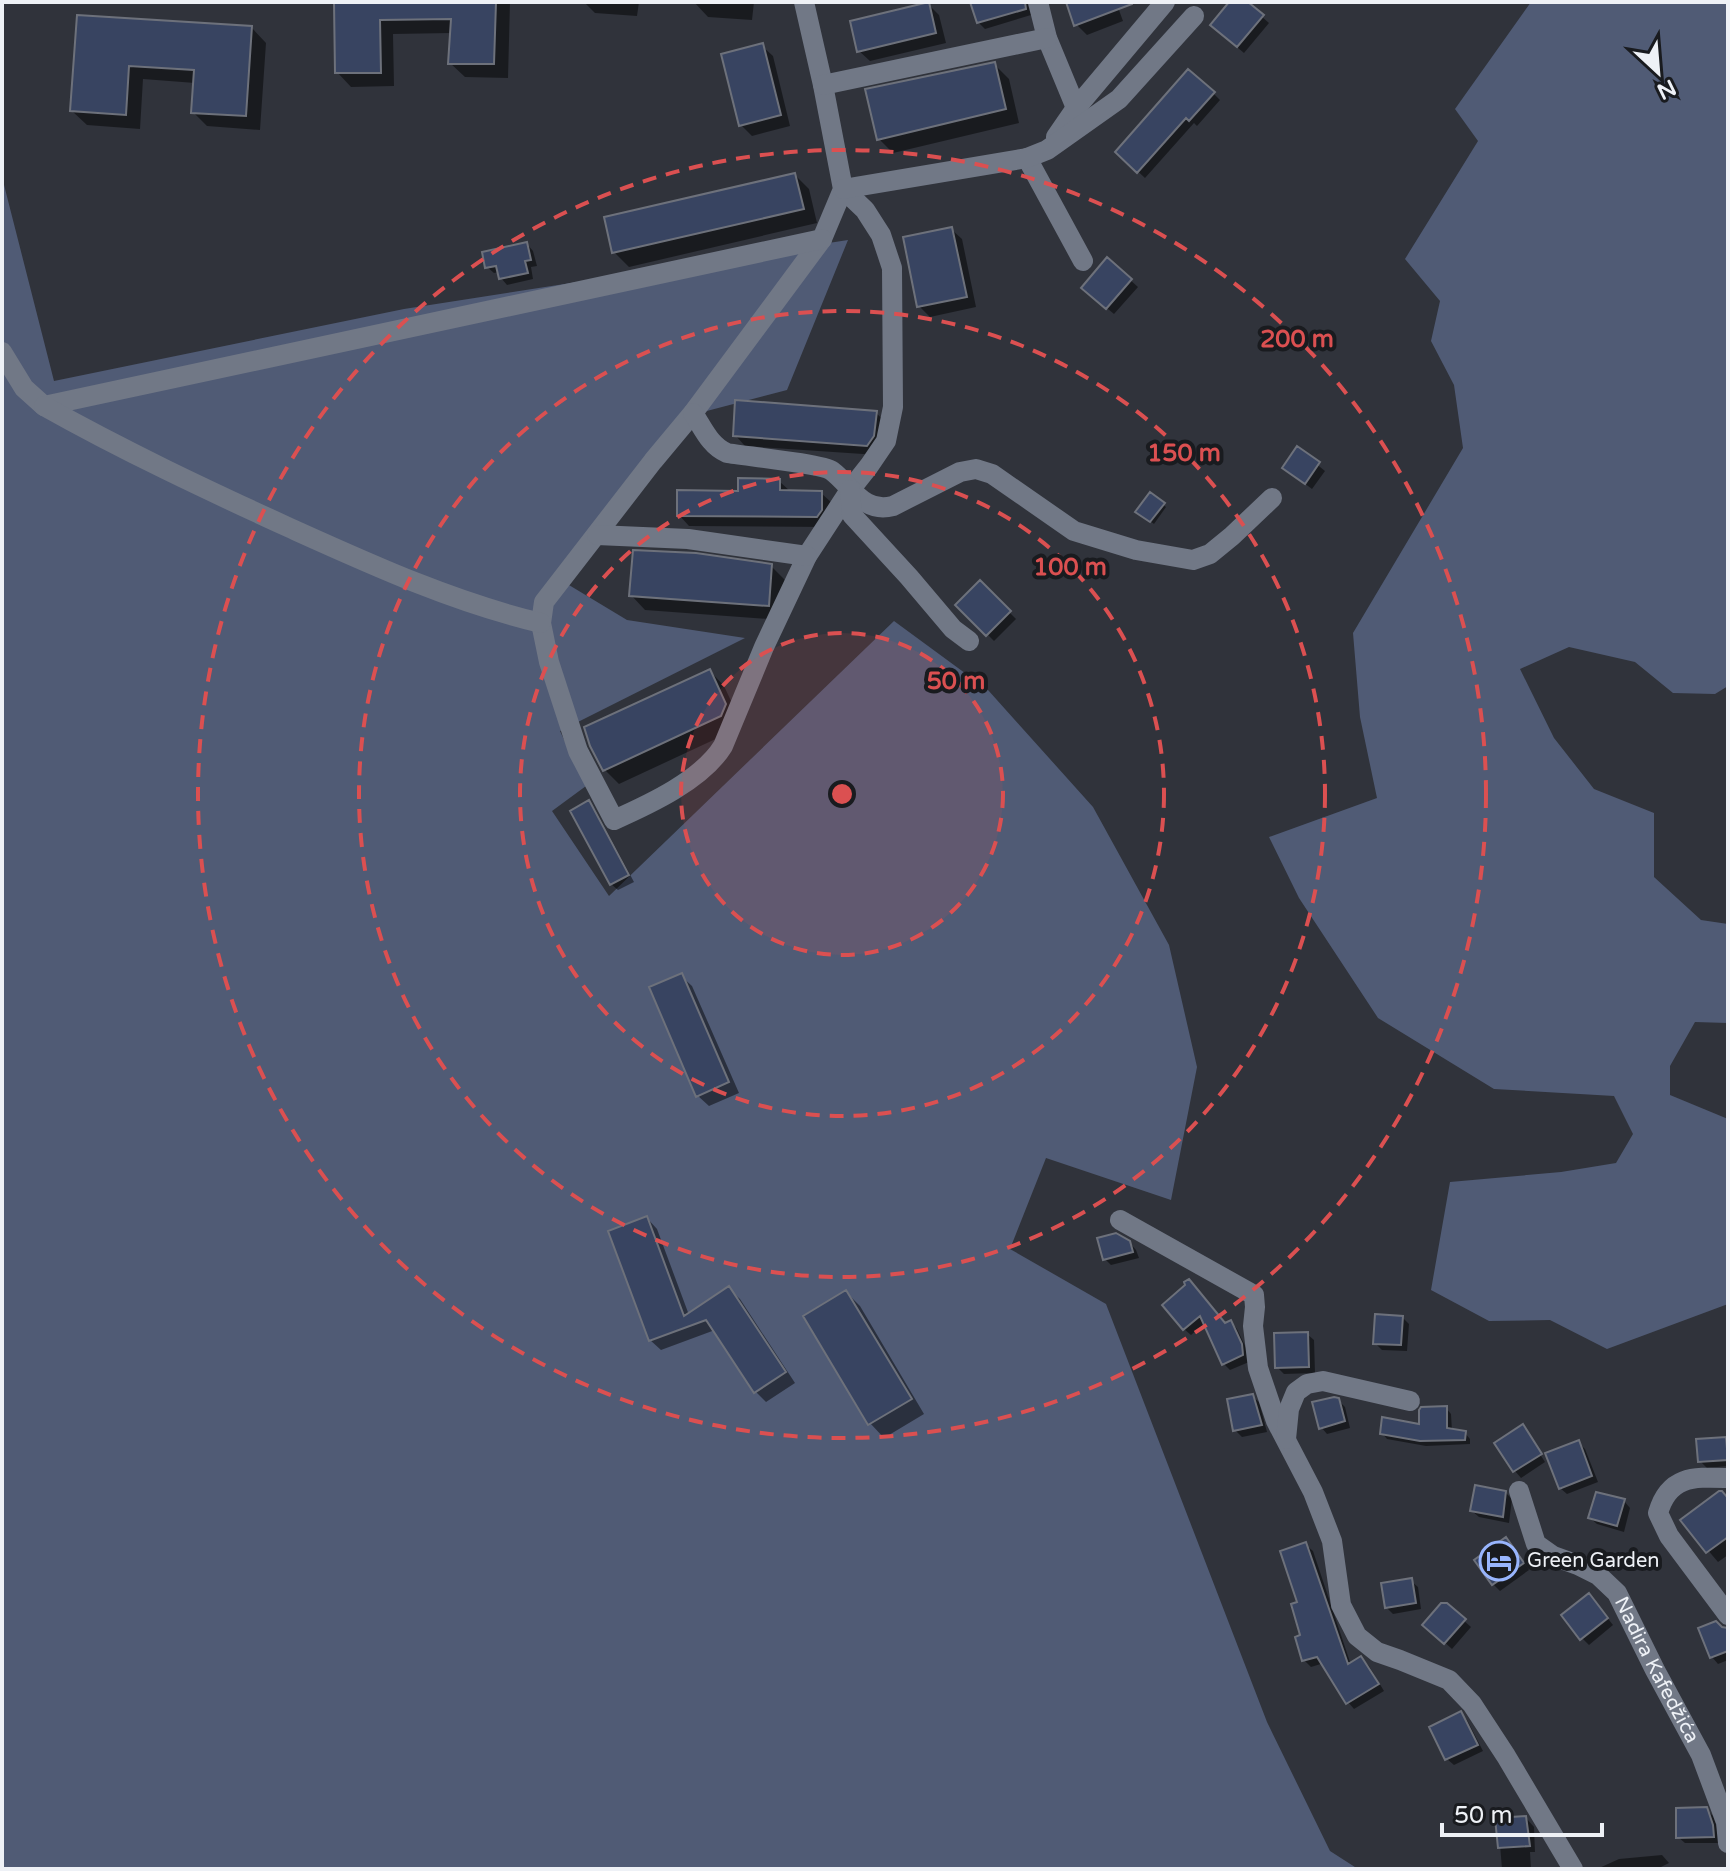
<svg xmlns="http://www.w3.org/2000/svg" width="1730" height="1871" font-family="'Varela Round',sans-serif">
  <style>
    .green { fill: #505b75 }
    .shadow { fill: #0007 }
    .building { fill: #384461; stroke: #6d717b; stroke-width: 2 }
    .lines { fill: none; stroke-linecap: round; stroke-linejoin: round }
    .minor { stroke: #717886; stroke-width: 20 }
    .ring { fill: none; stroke: #db5051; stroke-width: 4; stroke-dasharray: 14 10 }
    .labels { text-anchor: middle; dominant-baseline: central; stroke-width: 8; stroke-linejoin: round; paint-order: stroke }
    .poi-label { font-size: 20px; fill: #eef1f6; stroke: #191b1f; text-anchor: start }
    .street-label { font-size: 20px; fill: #eef1f6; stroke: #191b1f }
    .centre { fill: #db5051; stroke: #191b1f; stroke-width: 4 }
    .ring-label { font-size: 24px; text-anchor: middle; font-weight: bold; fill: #db5051; stroke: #191b1f; stroke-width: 8; stroke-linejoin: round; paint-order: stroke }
  </style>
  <rect width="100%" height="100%" fill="#30333b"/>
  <path class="green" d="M1531,2h197v684l-13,8 -42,-1 -38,-31 -66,-15 -49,22 34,69 40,51 60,24v64l47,43 27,4v99l-33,-1 -25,44v29l58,24v185l-121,45 -57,-29 -61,1 -58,-31 19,-108 111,-10 55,-9 17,-29 -19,-38 -120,-7 -116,-71 -79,-120 -30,-61 108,-39 -17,-81 -7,-84 110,-185 -9,-63 -23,-44 9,-40 -35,-42 73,-118 -23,-32z
    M2,177l52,204 350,-72 444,-69 -61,150 -107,28 -126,158 73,44 118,18 -185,93 26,55 -34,25 57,85 285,-275 94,69 105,117 76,138 28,122 -26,133 -125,-42 -36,91 96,55 161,418 63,129 28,18h-1356z"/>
  <path class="shadow" d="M336,2h174l-2,76 -43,-1 -15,-14 2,-30 -59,1 1,52 -43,1 -14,-15z
    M584,2h55l-2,14 -42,-3z
    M694,2h60l-2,18 -44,-3z
    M973,2h54l4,13 -46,14 -7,-7z
    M1068,2h48l7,19 -36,14 -11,-11z
    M1232,2h13l24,21 -25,30 -25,-21z
    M929,5l10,10 7,28 -76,18 -11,-10z
    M79,17l173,11 14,15 -6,87 -53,-4 -14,-14 2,-29 -52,-4 -3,50 -53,-4 -15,-14z
    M762,46l11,10 17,70 -38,10 -11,-11z
    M994,64l15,15 10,44 -126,30 -14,-14z
    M1213,93l7,7 -23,26 -3,-3 -49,55 -28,-26z
    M795,175l14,14 8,34 -188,44 -15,-15z
    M951,229l11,10 14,68 -46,10 -11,-11z
    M527,244l6,7 4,15 -6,1 2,12 -26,6 -6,-7 -2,-6 -5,1 -7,-6z
    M1108,260l30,27 -24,27 -24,-20z
    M876,413l11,10 -9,32 -133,-9 -10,-11z
    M1298,449l27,22 -13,18 -20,-15z
    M779,481l12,11 30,1 11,10 -4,24 -139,-1 -10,-11z
    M1151,495l15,12 -12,17 -13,-10z
    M771,566l14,14 -3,40 -137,-10 -14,-15z
    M980,583l36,36 -22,22 -36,-36z
    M710,671l14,15 16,34 -5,10 -116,54 -14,-14z
    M589,803l6,6 39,73 -16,8 -7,-6z
    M681,976l11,10 47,107 -30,13 -11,-10z
    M647,1218l10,11 32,86 40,-26 11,10 55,84 -29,19 -10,-10 -41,-62 -54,20 -11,-10z
    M1129,1242l7,8 3,8 -28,7 -6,-6z
    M1188,1285l38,40 5,-3 6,7 11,23 1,10 -19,8 -6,-6 -19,-41 -14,12 -7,-6z
    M846,1292l14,14 64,108 -40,24 -14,-15z
    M1402,1317l7,7 -2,27 -25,-1 -7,-7z
    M1307,1334l7,6 1,33 -31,1 -7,-7z
    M1252,1396l7,6 8,30 -25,5 -7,-7z
    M1338,1400l7,7 5,21 -23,6 -6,-7z
    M1446,1408l5,6 1,17 13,2 5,6v5l-44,2 -39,-7 -5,-6 39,-7z
    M1525,1431l20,31 -24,16 -6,-7 -18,-28z
    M1725,1439l3,3v24l-21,2 -7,-7z
    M1579,1443l6,6 13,33 -31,12 -7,-6z
    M1505,1492l7,7 -3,24 -30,-6 -7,-6z
    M1728,1499v56l-10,7 -35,-41z
    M1624,1501l6,7 -6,24 -27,-8 -7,-6z
    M1306,1545l7,6 38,114 11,-6 7,7 15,25 -30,18 -6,-7 -24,-39 -13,4 -7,-7 -2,-23z
    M1512,1546l17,24 -29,21 -7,-7z
    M1411,1581l7,6 3,22 -28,5 -7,-7z
    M1595,1602l18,23 -24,20 -7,-7z
    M1444,1603l27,24 -19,22 -27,-24z
    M1721,1628l7,2v30l-10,4 -6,-7z
    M1461,1714l6,6 16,31 -29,14 -7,-6z
    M1706,1809l7,7 6,17 1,10h-35l-7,-6z
    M1526,1818l8,9 1,25h-5l1,17h-29l-4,-49z
    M1662,1855l7,8 -12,6h-60l22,-10z"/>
  <path class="building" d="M334,2h162l-2,62h-46l3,-45 -71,1 1,53h-46z
    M929,2l7,31 -79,19 -7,-31z
    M970,2h55l1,7 -49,14z
    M1066,2h66v2l-58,22z
    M1229,2h19l16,13 -27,32 -27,-22z
    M77,15l175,11 -6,90 -55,-3 3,-43 -65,-4 -3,49 -56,-4z
    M763,43l18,72 -42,11 -18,-72z
    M995,62l11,47 -129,31 -12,-51z
    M1188,69l27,23 -26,29 -3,-3 -49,55 -22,-21z
    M795,173l9,36 -192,44 -8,-36z
    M952,227l15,70 -50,10 -14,-70z
    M527,242l4,18 -6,1 3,12 -29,6 -3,-13 -11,2 -3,-16z
    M1107,257l25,22 -26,30 -25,-21z
    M735,400l142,11 -3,25 -7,10 -134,-10z
    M1297,446l23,16 -15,22 -23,-16z
    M738,478l42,1v11l42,1v19l-5,7 -140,-1v-26l61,1z
    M1150,492l15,11 -15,19 -15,-10z
    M633,550l63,3 76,11 -3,42 -140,-10z
    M980,580l31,31 -25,25 -31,-31z
    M710,669l16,35 -5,12 -118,55 -13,-25 -6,-19z
    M589,800l40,75 -19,10 -40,-74z
    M682,973l47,109 -33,15 -47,-110z
    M647,1216l37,100 45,-30 57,86 -32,21 -48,-73 -57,21 -41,-110z
    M1116,1233l14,8 3,11 -30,8 -6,-22z
    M1189,1279l36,44 6,-3 11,24 1,11 -21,10 -22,-49 -17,14 -21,-25 23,-20 -1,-3z
    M846,1290l66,109 -44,26 -65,-109z
    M1375,1314l28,2 -2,29 -28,-1z
    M1308,1332l1,35 -34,1 -1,-35z
    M1253,1394l9,31 -29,6 -6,-32z
    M1334,1397l5,1 6,23 -26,8 -7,-27z
    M1447,1406v22l19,3 -1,9 -45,1 -40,-7 2,-17 37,7v-14l2,-3z
    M1523,1424l19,30 -29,18 -19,-29z
    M1726,1437l2,23 -30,2 -2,-23z
    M1579,1440l13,36 -33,13 -14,-36z
    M1475,1485l31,6 -3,26 -33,-6z
    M1719,1491h3l6,7v39l-22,16 -26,-33z
    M1596,1492l29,7 -8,27 -29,-8z
    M1506,1537l18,26 -32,22 -18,-25z
    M1306,1542l42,122 13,-8 18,28 -33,20 -29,-47 -15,4 -7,-24 5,-2 -9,-31 6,-2 -17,-51z
    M1412,1578l4,25 -31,5 -4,-25z
    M1589,1593l19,25 -28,22 -19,-25z
    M1441,1603h6l19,16 -22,25 -22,-19z
    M1716,1621l6,6 6,1v23l-18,7 -12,-30z
    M1461,1711l17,34 -33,15 -16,-33z
    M1707,1807l6,18 1,12 -38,1v-30z
    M1526,1816l4,30 -32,2 -3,-30z"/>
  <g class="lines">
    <g class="minor">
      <path d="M804,2l19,83 20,104 -21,50 -129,174 -40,48 -109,141 -3,21 8,39 29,89 36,69c36,-16 88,-40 109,-74l41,-99 43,-91 43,-66 19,-24 17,-25 7,-34 -1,-139 -11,-33 -16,-25 -22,-21"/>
      <path d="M1038,2l9,36 29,70"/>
      <path d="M823,85l224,-47"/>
      <path d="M1056,137l20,-29 89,-106"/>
      <path d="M1027,158l56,103"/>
      <path d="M843,189l184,-31 20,-8 72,-51 75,-83"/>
      <path d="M2,352l22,36 20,18 778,-167"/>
      <path d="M44,406c80,45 163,84 246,122 82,37 163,74 251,95"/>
      <path d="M693,413c10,15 17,33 34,40 17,3 96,11 105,18 20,15 31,43 61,35l67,-34 16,-3 16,5 82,57 62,19 57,10 17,-6 22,-18 40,-38"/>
      <path d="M850,490l2,25 57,62 44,52 16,12"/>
      <path d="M597,535l91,4 119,17"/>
      <path d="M1120,1220l134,75 1,12 -2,19 5,42 18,53 37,71 19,49 9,64 16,31 20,16 23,8 49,20 23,24 34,52 67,113"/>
      <path d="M1286,1439l3,-30 7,-17 11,-8 16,-3 87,20"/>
      <path d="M1728,1478c-34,-1 -59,-3 -70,35l11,23 59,79"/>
      <path id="s1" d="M1519,1491l17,53 17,12 25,9 20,10 19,18 38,77 46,85 25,67 2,21"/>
    </g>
  </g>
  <circle cx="842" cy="794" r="161" fill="#db5051" fill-opacity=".12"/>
  <g class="ring">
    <circle cx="842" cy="794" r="161"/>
    <circle cx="842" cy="794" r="322"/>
    <circle cx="842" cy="794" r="483"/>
    <circle cx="842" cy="794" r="644"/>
  </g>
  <defs>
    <g id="hotel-ring" transform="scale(2)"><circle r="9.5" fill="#191b1f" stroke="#98b5fd" stroke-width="1.5"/><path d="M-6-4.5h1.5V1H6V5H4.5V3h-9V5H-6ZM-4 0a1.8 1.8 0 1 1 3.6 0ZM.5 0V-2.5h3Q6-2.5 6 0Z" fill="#98b5fd"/></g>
  </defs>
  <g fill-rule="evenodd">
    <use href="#hotel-ring" x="1499" y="1561"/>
  </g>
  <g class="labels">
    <g class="poi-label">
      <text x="1527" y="1561">Green Garden</text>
    </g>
    <g class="street-label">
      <text stroke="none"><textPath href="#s1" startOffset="238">Nadira Kafedžića</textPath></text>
    </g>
  </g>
  <circle cx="842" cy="794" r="12" class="centre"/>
  <g class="ring-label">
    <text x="1297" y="347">200 m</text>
    <text x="1184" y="461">150 m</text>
    <text x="1070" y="575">100 m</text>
    <text x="956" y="689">50 m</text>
  </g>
  <rect width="1730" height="1871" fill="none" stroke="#eef1f6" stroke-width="8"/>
  <g transform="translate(1658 72) rotate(154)" stroke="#191b1f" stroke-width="6" paint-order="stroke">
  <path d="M0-6L14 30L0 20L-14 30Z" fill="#eef1f6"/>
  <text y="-12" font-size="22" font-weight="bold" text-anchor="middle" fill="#eef1f6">N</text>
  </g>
  <path d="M1442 1823v12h160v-12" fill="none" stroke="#eef1f6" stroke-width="4"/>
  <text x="1454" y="1823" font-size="24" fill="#eef1f6" stroke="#191b1f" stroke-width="6" paint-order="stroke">50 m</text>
</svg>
